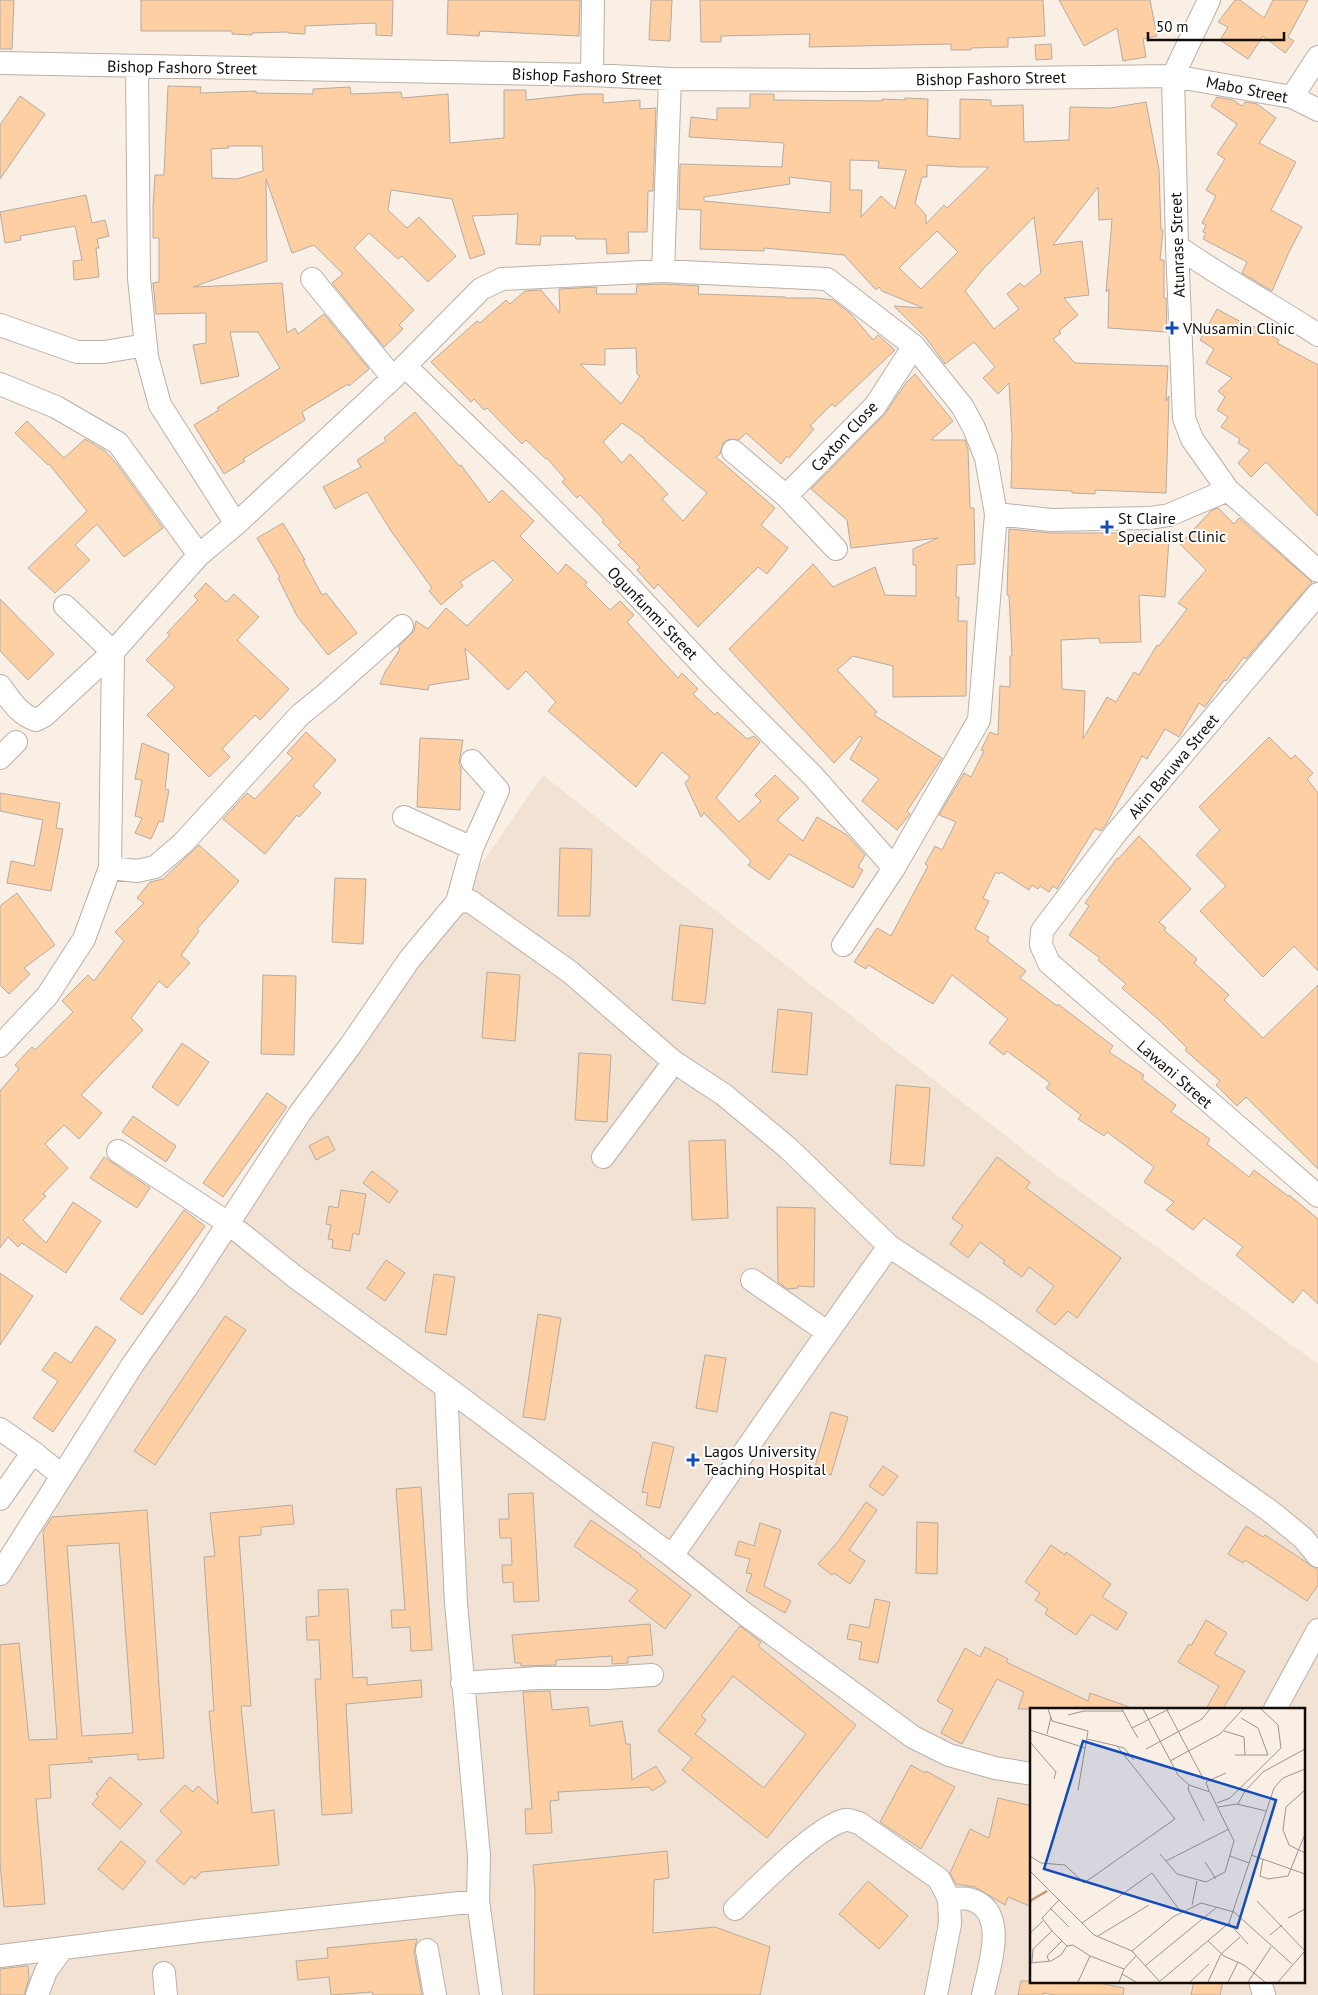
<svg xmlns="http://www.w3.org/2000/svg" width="1318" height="1995" font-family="'PT Sans',sans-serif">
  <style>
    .built { fill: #f1e2d3; fill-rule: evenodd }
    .building { fill: #fecfa3; stroke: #b5aba2; fill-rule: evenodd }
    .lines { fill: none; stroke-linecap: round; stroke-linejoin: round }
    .minor-casing { stroke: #bab0a7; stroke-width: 24 }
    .minor { stroke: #fff; stroke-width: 22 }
    .poi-dot { fill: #124cb8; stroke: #fff; stroke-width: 2 }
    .labels { text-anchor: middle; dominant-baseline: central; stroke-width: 4; stroke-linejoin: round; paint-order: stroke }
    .street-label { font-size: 16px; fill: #100d0a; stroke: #fff }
    .poi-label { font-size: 16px; fill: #100d0a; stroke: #fff; text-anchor: start }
    .inset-river { fill: none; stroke: #c3976d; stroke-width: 2.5 }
    .inset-road { fill: none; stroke: #9c958d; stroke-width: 1 }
    .view { fill: #124cb8; fill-opacity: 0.15; stroke: #124cb8; stroke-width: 2.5 }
    .inset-edge { fill: none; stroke: #100d0a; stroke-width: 2.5 }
  </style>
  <rect width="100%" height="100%" fill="#faefe5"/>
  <path class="built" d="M543,775l124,98 379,294 272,197v631h-1295l-23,-24v-415l153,-217zM1032,1709h272v272h-272z"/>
  <path class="building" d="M0,0h14l-2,49h-12z
    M141,0h252l-1,36 -16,-1v-12l-71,3v8l-17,-1v-1l-36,1v2l-20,-1v-3h-91z
    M448,0h132l-1,36 -99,-5 -1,5 -32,-2z
    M651,0h21l-2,41 -21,-1z
    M700,0h343l2,36 -37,2v9l-37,1v2h-20v-6l-142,3 1,-13 -89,2v6h-20z
    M1059,0h91l7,36 -14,3 3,18 -23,4 -6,-33 -33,18z
    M1235,0h5l24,18 9,-18h35l-20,37 6,4 -9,12 -22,-17 -15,23 -28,-19 8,-13 -10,-5z
    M1051,44l1,15 -16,1 -1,-15z
    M168,86l33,1 -1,6 56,-2v2l57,1v-5l37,-2 1,7 50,-2 1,6 46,-4 2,49 54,-5v-48h22v10l57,-6h20v9l37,-3v9l16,-1 -3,83h-5l-1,41h-19l1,21 -22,1 -1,-15h-30l-1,-3h-34l-1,9 -24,-1 2,-30 -46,2 13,38 -15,5 -18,-60 -61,-9 -3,20 19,18 12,-11 37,39 -28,26 -26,-26 -4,3 -29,-26 -15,15 60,62 -15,15 4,4 -19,18 -52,-64 11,-9 -29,-29 -22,8 -26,-74 1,82 -74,26 89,-4 5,50 8,-5 3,6 26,-20 45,55 -20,17 -1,-2 -46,28 3,8 -62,39 2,2 -21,13 -30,-49 25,-15 -2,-2 63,-40 -22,-36h-28l9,44 -38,8 -8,-39 13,-2v-30l-50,1 -3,-31 6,-1v-44h-6v-32l2,-31h9zM228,146h34l1,25 -26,8 -25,-1 -1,-29 18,-1z
    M750,94h24v6l108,1v-2l23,1v-2l23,1 -1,37 33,3v-40l31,1v6l32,-1 1,37 45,-2 1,-33 40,1 36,-6 13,68 2,60h2l-3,30h4v38h2l1,34 -59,-4 1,-39 -3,3 6,-73 -13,1 -1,-33 -45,58 29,-4 7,54 -25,3 14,17 -19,16 2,2 -8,6 22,24 93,3 -2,35 3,-5 -3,97 -71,-3v4l-23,-1v-2l-61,-3 1,-28h-1l1,-22 -3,-55 -11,11 -15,-16 12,-11 -21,-25 -29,22 -19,-26 -32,-32 29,2 -41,-17 -3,-4 -3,3 -32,-35 -80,-7v3l-64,-2 1,-39 -22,-1 1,-45 102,3 2,-24 -95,-6 2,-20 26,3v-12h33zM850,160l29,1 -1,7 28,2 -11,39 -14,-13 -20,21 1,-27h-12zM927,165l33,2h29l-42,41 -3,-3 -18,19v-9l-11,-12 7,-26h5zM789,177l42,5 -1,31 -126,-12v-4l86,-13zM1034,217l7,56 -17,14 -4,-4 -13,11 12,15 -25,20 -29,-38 19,-23zM937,231l21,21 -37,37 -22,-21z
    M20,96l25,18 -45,65v-54z
    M1217,97l16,3 9,6 3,-4 12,2 19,14 -17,25 37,19 -25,48 31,17 -13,25 -17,39 -30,-18 5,-11 -44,-23 3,-6 -3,-1 3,-7 -4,-2 14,-27 -10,-6 19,-31 -8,-5 20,-30 -26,-18z
    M86,195l6,28 13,-3 4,16 -12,3 2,9h-3l3,29 -25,3 -1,-19 9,-1 -7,-34 -55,10 1,4 -16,3 -5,-31z
    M663,284l36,2 -1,8 87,3 1,1h30l17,2 18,14 22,26 5,-5 17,15 -60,57 -3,-3 -22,22 4,3 -25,29 -2,-2 -6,8 -35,-31 -7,7 -10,-1 -6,4 -3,11 -4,3 59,51 -14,17 27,23 -21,26 -9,-7 -60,60 -40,-43 -4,5 -17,-19 3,-3 -22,-22 3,-3 -19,-20 2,-2 -24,-25 -3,3 -15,-16 3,-3 -18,-21 -1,1 -20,-19 -4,4 -35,-36 -3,2 -10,-11 -3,3 -40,-40 46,-41 3,2 26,-23 4,4 15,-13 16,-1 19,23 -1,-24 38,-2 -1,7h40l1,-9zM636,348l1,26 3,2 -19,28 -41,-40 25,1v-16zM622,423l23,16 -1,1 63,53 -24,28 -21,-22 6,-5 -38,-40 -8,9 -19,-21z
    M1217,309l35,19 1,-2 26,14 -2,3 41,22v151l-52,-54 -15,15 -13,-14 12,-13 -12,-7 2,-4 -19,-12 7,-10 -11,-7 8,-13 -7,-6 14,-13 -26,-15 8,-14 -14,-9z
    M915,374l38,47 -22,19h34l3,9 2,59h4l1,56 -18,1 -1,32h3l-1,24h9l-1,75 -73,1v-31l-40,-10 -16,14 40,42 -3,3 68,43 -35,53 3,3 -13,16 -35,-29 17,-22 -29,-20 12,-21 -2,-2 -26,27 -105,-114 84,-85 20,23 42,-20 10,28 31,1v-31h-3v-16l25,-11 -87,10 -4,-28 -36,-31 73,-74 22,-32z
    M415,412l44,54 2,-1 28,38 13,-13 32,31 -14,15 38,38 8,-10 21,18 -2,3 25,25 10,-9 14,14 -7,7 51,56 4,-5 16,16 -5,5 22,21 2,-3 30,27 7,-3 6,6 -44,56 23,24 22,-21 -6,-6 20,-20 24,23 -22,22 26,21 14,-24 30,18 18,20 -7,12 5,3 -10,18 -64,-34 -20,26 -21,-15 3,-4 -47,-48 -3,4 -16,-34 5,-6 -28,-25 -26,35 -88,-76 8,-9 -30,-31 -18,19 -43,-42 4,31 -40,6 -1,5 -48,-6 5,-12 15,-23 -2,-2 16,-16 2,-10 12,8 18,-21 21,18 46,-46 -20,-20 -33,22 3,4 -22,19 -12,-14 3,-3 -41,-57 -24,-39 -32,17 -12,-22 38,-20 -4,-7 29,-19 -2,-3z
    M27,421l37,37 21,-19 20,12 12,13 46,64 -39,29 -27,-33 -22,21 15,15 -35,33 -27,-25 59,-57 -38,-47 -1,1 -33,-32z
    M1218,508l16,16 5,-6 73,64 -66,77 -2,-2 -18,24 -2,-1 -19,27 -6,-4 -20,34 -14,-8 -18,30 -5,-3 -35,67 -6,8 -6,-3 -38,61 -4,-3 -4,6 -9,-6 -2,3 -6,-4 -3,5 -28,-18 -2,2 -3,-2 -13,26 6,3 -14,28 14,8 -2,4 39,30 -6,7 37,28 1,-2 55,42 -4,6 35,23 -2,4 34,26 -5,7 39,27 -3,5 42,33 5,-7 34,26 1,-1 29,24v85l-15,-14 -10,13 -57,-48 7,-8 -39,-29 -11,12 -27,-20 8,-8 -30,-20 10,-15 -47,-35 -3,4 -26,-17 3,-4 -35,-27 4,-5 -43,-32 -3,4 -15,-12 19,-24 -56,-44 -19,29 -65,-39 -2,4 -12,-7 23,-34 14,8 37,-70 -3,-2 10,-18 7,4 14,-28 -17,-7 25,-42 7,4 13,-26 -3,-1 9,-18 8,3 2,-49 10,1v-31h2l-3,-61h-2l2,-66 42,4h88v4l30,2 -4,58 -26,-2 2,47 -41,1 -1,-5 -38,2 1,49 23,2 -2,48 24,-42 9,5 18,-30 5,3 18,-30 2,1 28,-37 -9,-6 28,-33 -26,-26 31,-33z
    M283,523l22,37h-2l19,35 4,-2 31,40 -29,22 -31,-39 -19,-38 2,-1 -23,-39z
    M206,583l20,19 8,-8 25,23 -22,23 52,49 -29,31 -5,-5 -33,34 8,8 -21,20 -62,-62 28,-28 -29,-27 24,-25 -3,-2 31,-33 -4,-4z
    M0,599l54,55 -26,26 -28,-29z
    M306,732l30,28 -23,26 8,7 -22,24 -2,-2 -32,39 -42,-35 24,-26 8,6 38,-41 -6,-5z
    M1269,737l22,22 4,-4 18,18 -6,6 11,14v178l-24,-25 -31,31 -63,-66 26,-25 -30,-31 24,-25 -21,-23z
    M420,738l43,2 -4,23 2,5 -1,42 -43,-3z
    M142,743l27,11 -4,35 4,1 -6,32 -4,-1 -8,18 -16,-6 7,-15 -7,-2 7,-36 -7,-1z
    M0,793l60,10 -4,25 7,1 -12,62 -44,-8 4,-22 23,5 9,-46 -43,-9z
    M1139,836l52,53 -32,33 7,6 -2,2 33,29 -3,4 35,32 -5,5 39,38 55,-53v184l-72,-72 -9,9 -21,-21 4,-4 -35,-31 2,-2 -29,-29 -36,-31 4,-4 -28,-24 2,-2 -31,-23 20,-29 -4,-3 32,-45 1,1z
    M199,845l40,36 -42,48 2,2 -18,24 9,8 -23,25 -8,-7 -28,37 12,12 -62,65 21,18 -23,26 -15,-14 -19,19 23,24 -25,26 3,2 -23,24 23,23 27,-41 28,19 -35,52 -44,-30 -4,4 -10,-10 -8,11v-157l19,-22 -4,-4 17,-18 3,3 38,-38 -11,-11 26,-26 6,6 30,-40 -9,-9 29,-29 -7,-5 13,-16 13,-3z
    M560,848l32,1 -2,67h-32z
    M335,878l31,1 -3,65 -31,-2z
    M17,893l38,52 -31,23 6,6 -21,20 -9,-9v-79z
    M680,925l33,4 -8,75 -33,-4z
    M487,972l33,3 -5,66 -33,-3z
    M263,975l33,1 -2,79 -33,-1z
    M778,1009l34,4 -5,62 -35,-3z
    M182,1043l27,19 -31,44 -26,-19z
    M579,1053l32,2 -4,67 -32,-2z
    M896,1085l34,3 -6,78 -34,-2z
    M267,1093l20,14 -64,90 -20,-14z
    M133,1116l43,30 -10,16 -44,-30z
    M328,1136l7,14 -19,10 -7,-14z
    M725,1140l3,78 -36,2 -3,-79z
    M104,1157l46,31 -13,20 -47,-30z
    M997,1157l33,25 -4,6 95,70 -44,60 -9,-7 -13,14 -19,-14 18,-25 -25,-19 -7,10 -19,-14 2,-2 -25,-19 -12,16 -18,-14 13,-18 -11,-8z
    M372,1171l26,20 -9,12 -26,-20z
    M341,1190l25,4 -7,41 -6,-2 -3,18 -18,-3 1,-8 -5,-1 3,-14 -5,-1 3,-18 9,2z
    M777,1207l38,1 -1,79 -16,-1v2l-11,1 -9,-7z
    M184,1210l21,16 -63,89 -22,-16z
    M386,1260l19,13 -20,28 -18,-13z
    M0,1273l33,23 -33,49z
    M434,1274l21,3 -9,58 -21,-3z
    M538,1314l23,4 -16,102 -22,-3z
    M225,1316l21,14 -91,135 -21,-14z
    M96,1326l20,14 -63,92 -20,-14 25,-37 -16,-11 13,-18 16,11z
    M705,1355l21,3 -9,54 -21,-4z
    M831,1412l17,5 -17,58 -17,-5z
    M653,1442l21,5 -14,61 -14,-3 2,-12 -6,-1z
    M883,1466l15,10 -15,20 -14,-10z
    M421,1487l11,163 -21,1 -1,-24 -18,1 -1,-18h14l-9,-121z
    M533,1493l6,108 -25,1 -1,-20 -10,1 -1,-18h10l-1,-27h-11l-1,-19h10l-1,-25z
    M866,1502l11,8 -28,40 16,11 -15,23 -16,-11 -2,2 -14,-11 19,-21z
    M292,1505l2,19 -33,3v8l-22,2 12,169h-10l11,107 22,-3 5,55 -78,7 -6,7 -4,-3 -7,9 -28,-24 26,-29 -22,-21 25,-26 8,7 5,-6 20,18 -9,-93h5l-10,-154 11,-1 -5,-43z
    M147,1510l17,248 -26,2v-6l-50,4 5,4 -44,3 2,33 -15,1 9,105 -41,3 -4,-45v-217l19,-2 10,97 28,-1 -14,-208 9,-14zM119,1543l14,190 -51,3 -15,-190z
    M591,1520l50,35 -1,1 51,39 -26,34 -36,-28 9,-11 -64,-44z
    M917,1522l21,1 -1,51 -21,-1z
    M760,1523l21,7 -17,56 27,15 -6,12 -39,-22 6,-17 -6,-1 4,-14 -15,-4 4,-14 15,5z
    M1246,1526l17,11 2,-2 53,35v15l-11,16 -62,-41 -2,3 -15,-9z
    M1051,1545l14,10 1,-3 45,32 -9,13 25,16 -10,17 -26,-16 -15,21 -31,-21 3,-5 -13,-9 5,-7 -15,-11z
    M348,1589l5,89 14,-1v8l54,-5 1,17 -76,7 6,109 -30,2 -7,-136h6l-2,-39h-12l-1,-23 13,-1 -1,-26z
    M875,1599l15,3 -12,61 -19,-4 3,-17 -15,-3 3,-15 19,4z
    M1206,1620l21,13 -13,21 31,17 -22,38h-17l13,-23 -41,-24 11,-18 2,2z
    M650,1624l3,31 -25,2v6l-16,1v-8l-56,4v5l-35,1v-3h-6l-3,-28z
    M740,1626l21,16 -3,4 98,79 -89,113 -85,-68 10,-12 -34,-27zM733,1676l73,58 -42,54 -69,-54 11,-14 -5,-4z
    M985,1647l23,12 -2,3 82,39 2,-8 39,14v2h-111l6,-17 -27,-13 -35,65 -21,-11 12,-23 -16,-9 28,-53 15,9z
    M550,1691l2,19 36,-3 2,19 32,-5 4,23h4l2,36 24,-14 10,16 -14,9 -3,-4 -91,5 1,8 -9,1 2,32 -26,1 -1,-25h7l-9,-117z
    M911,1765l14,8 1,-2 29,16 -34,62 -41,-27z
    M110,1777l32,27 -22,25 -28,-25 7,-8 -3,-2z
    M998,1798l34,8v101l-24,-10 -3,8 -30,-18 -19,-3 -6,-11 20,-44 19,9z
    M121,1841l25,21 -23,28 -25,-21z
    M667,1851l2,27 -15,2 -1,53 62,-6 55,20 -10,48h-226l1,-103 -2,-27z
    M868,1881l40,35 -29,33 -40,-35z
    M417,1939l-3,13 8,43h-49l-1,-3 -41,3 -2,-18 -31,3 -2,-19 32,-3 -1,-10z
    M25,1966h3l1,13 -5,16h-24v-26z
    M1021,1981h69l34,7 -1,7h-67l-13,-2v2h-25z
    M1194,1981h29l-3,14h-29z"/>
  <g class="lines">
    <g class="minor-casing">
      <path id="minor" d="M1209,0l-36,76 4,170 7,172 8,21 36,51 90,81
        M0,63l592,12 78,4 192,1 311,-4 119,21 26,13
        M137,66l2,212 8,79 13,48 76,119
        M592,75l1,-75
        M1292,97l26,-40
        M1177,246c45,32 94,58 141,89
        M663,271l7,-192
        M312,279l81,99
        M0,325l77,27h27l42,-7
        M405,366l118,114 100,100 87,93 103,103 81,92
        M0,384l56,23 62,36 81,112
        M733,451l53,45 50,53
        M786,496l89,-90 39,-60
        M996,514l55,6 99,-2 19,-3 59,-25
        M1318,594l-202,239 -74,98 -1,14 8,18 269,233
        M0,686c10,13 19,29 36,34l8,-4 69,-64 -48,-46
        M0,758l16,-16
        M404,817l68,31
        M110,868l27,3 18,-4 28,-24 117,-128 27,-22 75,-67
        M457,902l15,-54 26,-58 -26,-29
        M0,1046l47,-50 37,-57 26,-71 3,-216 86,-97 37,-31 157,-146 88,-89 21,-10 161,-8 164,8 87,67 48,60 12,22 12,30 10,56 -17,206 -85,148 -51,77
        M118,1151l110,72 66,53 152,111 226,169 73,58 168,123 36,18 46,13 37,6
        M603,1157l71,-95
        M752,1280l75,52
        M446,1387l10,216 23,253 -1,45 13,94
        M0,1429l33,23 29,24
        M0,1499l33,-47
        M672,1556l137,-197 80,-113
        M0,1574l133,-210 54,-77 113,-174 50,-67 59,-86 48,-58 13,-1 100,71 104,90 49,32 65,54 101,98 98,65 283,200 33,27 15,18
        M462,1683l77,-5h67l46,-3
        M1275,1709l43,-79
        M949,1899c6,0 14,-1 20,0 41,11 20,67 14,96
        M735,1909c23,-22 81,-82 110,-89 4,-1 10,2 14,3l80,56 10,20 1,25 -14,71
        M427,1950l8,45
        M0,1956l199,-25 279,-30
        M164,1973l2,22
        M1260,1981l4,14
        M37,1995l9,-24 16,-22"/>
    </g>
    <use href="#minor" class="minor"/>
  </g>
  <g class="poi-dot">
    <path d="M1169.5 320.5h5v5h5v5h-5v5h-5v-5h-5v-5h5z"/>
    <path d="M1104.5 519.5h5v5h5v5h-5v5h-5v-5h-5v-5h5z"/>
    <path d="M690.5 1452.5h5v5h5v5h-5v5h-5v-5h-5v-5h5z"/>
  </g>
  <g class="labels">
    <g class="street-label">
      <text transform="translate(182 67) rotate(1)">Bishop Fashoro Street</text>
      <text transform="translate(587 76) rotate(2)">Bishop Fashoro Street</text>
      <text transform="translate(991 78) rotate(-1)">Bishop Fashoro Street</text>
      <text transform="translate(1247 89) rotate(11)">Mabo Street</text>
      <text transform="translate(1177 245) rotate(-92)">Atunrase Street</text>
      <text transform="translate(844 436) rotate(-47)">Caxton Close</text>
      <text transform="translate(653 613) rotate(46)">Ogunfunmi Street</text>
      <text transform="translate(1173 766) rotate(-50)">Akin Baruwa Street</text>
      <text transform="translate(1175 1074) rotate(41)">Lawani Street</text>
    </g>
    <g class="poi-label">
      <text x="1183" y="328">VNusamin Clinic</text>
      <text x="1118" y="518">St Claire<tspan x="1118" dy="18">Specialist Clinic</tspan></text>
      <text x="704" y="1451">Lagos University<tspan x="704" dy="18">Teaching Hospital</tspan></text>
    </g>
  </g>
  <g transform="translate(1030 1708)">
    <rect width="275" height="275" fill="#faefe5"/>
    <path class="inset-river" d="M0,193l17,-10"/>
    <path class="inset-road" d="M18,1l4,12 36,10 -10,59M92,1l10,19M113,1l35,66 11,10 21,7 24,49 -9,31 -19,10 -29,-8 -17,-20M137,2l37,70M38,7l16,-4h39M0,22l55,18M194,23l20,6 1,18M17,26l4,-17M108,30l-6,-10 37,-19M0,34l26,30 -2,7M87,38l7,2 10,12M116,41l56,-30 8,-10M205,47h33l-10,-27 -17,-10M140,53l50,-27 23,-25M159,77l-1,4 16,32M275,82l-19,17 -3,23 6,15 16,8M179,83l-3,-9 20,-9M187,95l13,-5 51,-50 -3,-23 -17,-16M208,96l7,-13 18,-19 42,-23M188,99l19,-3 29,7M221,147l54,19M0,148l11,7 24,2 19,18 91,-64 -58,-73 -30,-7M200,148l19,7M233,151l-3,17 8,3 20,-3 17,-42M136,153l63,-32M175,154l11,17M0,163l64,64 38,16 28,31M29,192l-17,18 10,13 15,15 6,-1 17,11 34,13M227,193l48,50M162,197l5,-24M20,200l19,19M258,210l17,-9M52,215l70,-50 29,39M199,215l19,21M0,225l13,-12M240,227l12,-10M68,228l51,-31M178,233l16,15 20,9 21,17M102,243l41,-34 28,-14 33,9 58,52M19,253l-2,-5 15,-15M2,254l1,-13 19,-18M0,255l21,-2 10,-6 6,-9M115,258l72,-59M92,266l14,8M48,274l12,-26M89,274l5,-13 12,-13M129,274l70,-59 45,-135 9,-10 22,-9M160,274l19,-18M178,274l13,-28 19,-17M198,274l10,-20M218,274l23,-35M248,274l27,-31"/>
    <path class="view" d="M53,33l193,59 -39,128 -193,-59z"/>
    <rect width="275" height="275" class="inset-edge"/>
  </g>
  <path d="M1148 32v8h136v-8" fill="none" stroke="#100d0a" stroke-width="2.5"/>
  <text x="1156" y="32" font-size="15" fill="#100d0a" stroke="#ffffff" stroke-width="4" paint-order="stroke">50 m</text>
</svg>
